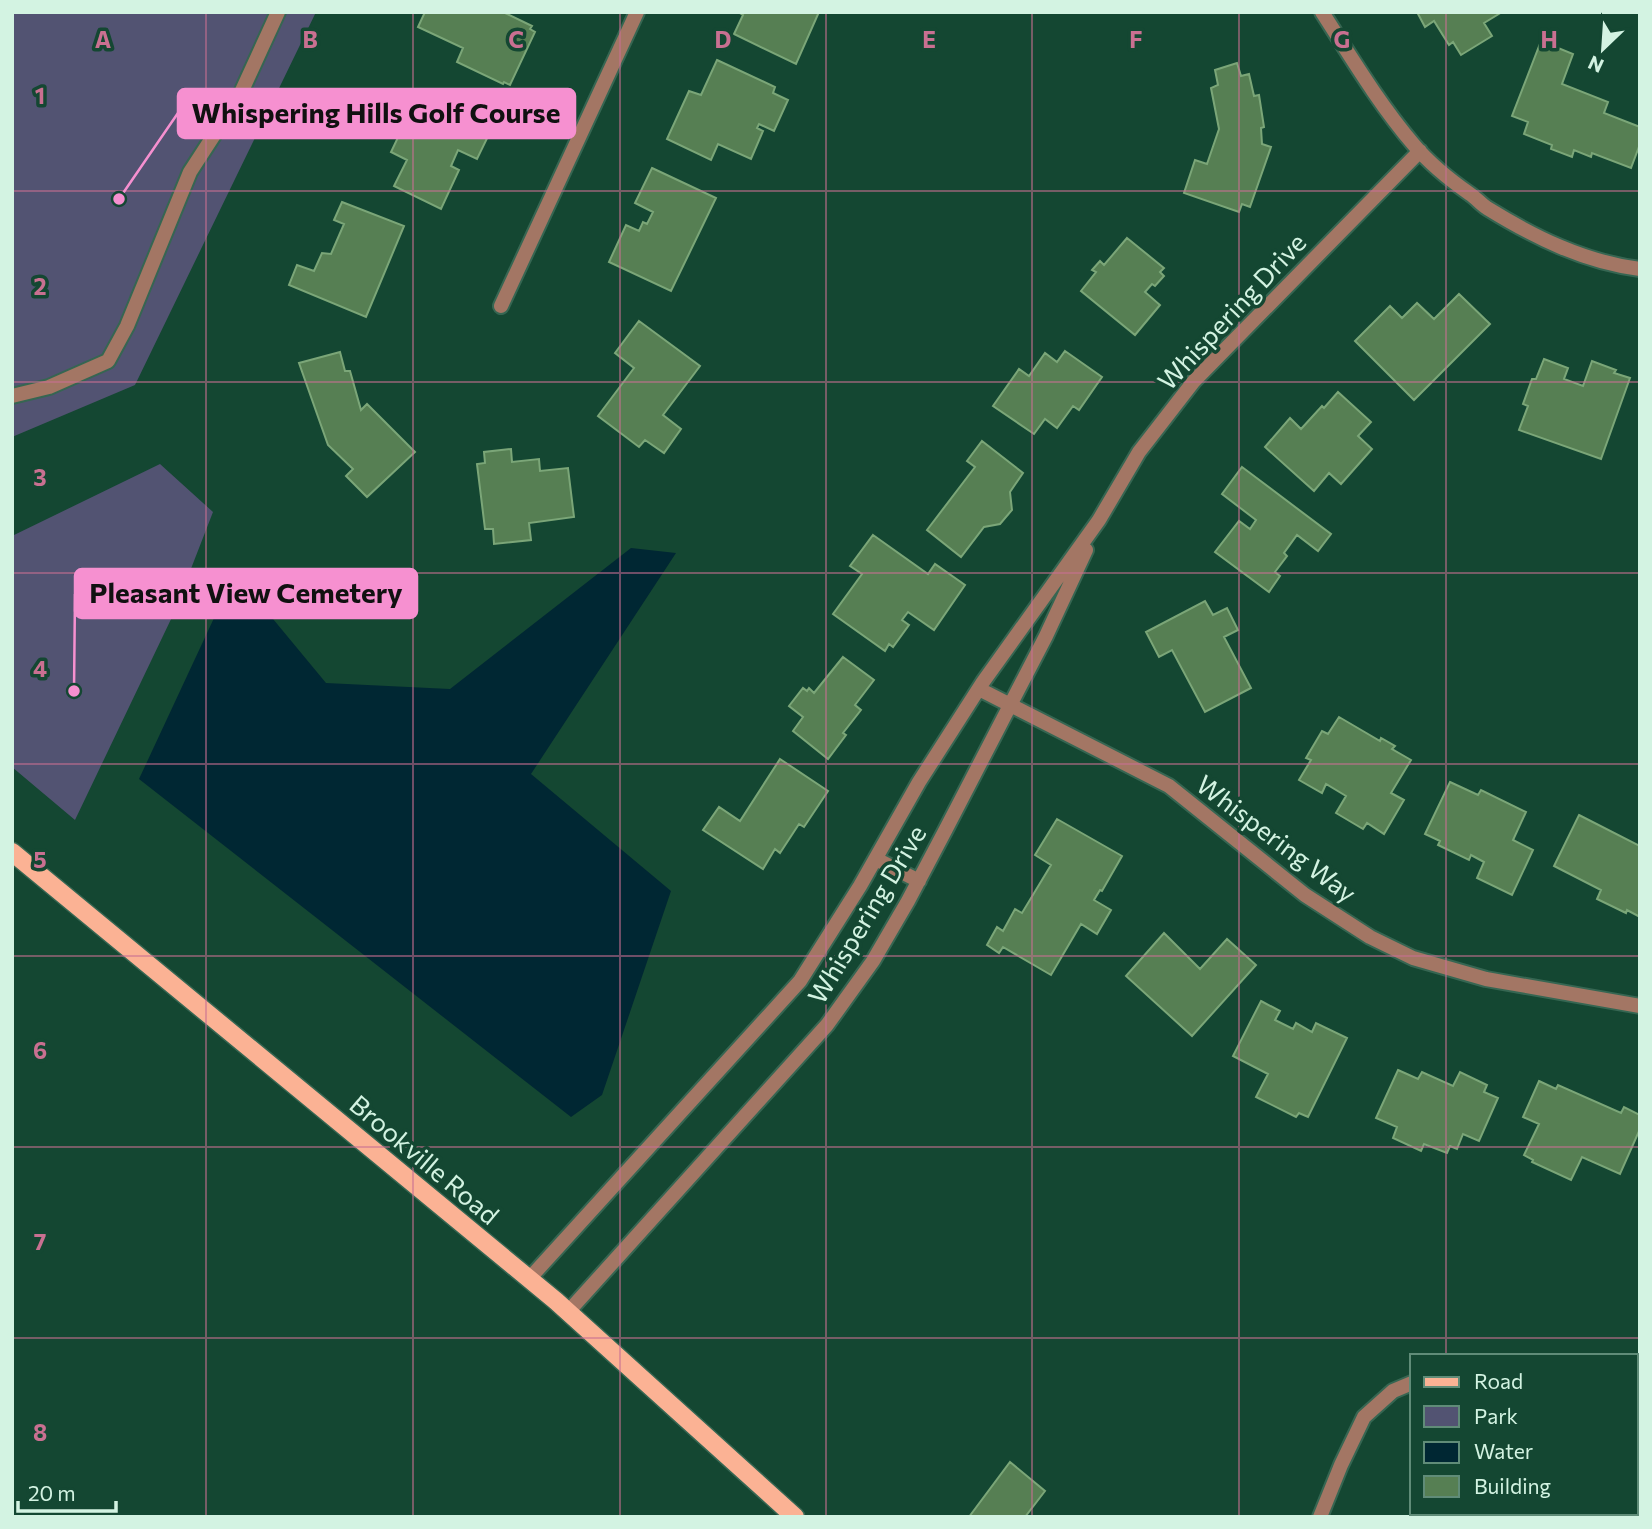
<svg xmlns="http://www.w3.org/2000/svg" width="1652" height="1529" font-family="Commissioner,sans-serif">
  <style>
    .green { fill: #525372 }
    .water { fill: #002733 }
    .building { fill: #567f53; stroke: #7ba678; stroke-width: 2 }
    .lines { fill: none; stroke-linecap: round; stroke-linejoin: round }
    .service-casing { stroke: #366652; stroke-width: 18 }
    .minor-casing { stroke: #366652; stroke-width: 18 }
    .primary-casing { stroke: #366652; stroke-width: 21 }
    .service { stroke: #a37664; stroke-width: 14 }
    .minor { stroke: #a37664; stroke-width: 14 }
    .primary { stroke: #fbb294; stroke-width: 18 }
    .grid { fill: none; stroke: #c97091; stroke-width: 2; stroke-opacity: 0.55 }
    .labels { text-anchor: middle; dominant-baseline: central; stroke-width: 7; stroke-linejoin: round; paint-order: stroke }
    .street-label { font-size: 26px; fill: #d3f3e2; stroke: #144732 }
    .grid-label { font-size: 23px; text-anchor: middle; font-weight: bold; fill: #c97091; stroke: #144732; stroke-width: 7; stroke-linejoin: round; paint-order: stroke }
    .leader { fill: none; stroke: #f690d0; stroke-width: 2.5 }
    .callout-dot { fill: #f690d0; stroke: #144732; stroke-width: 2.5 }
    .callout { fill: #f690d0; stroke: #f690d0; stroke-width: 2.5 }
    .callout-label { font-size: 28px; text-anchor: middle; font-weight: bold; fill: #111 }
  </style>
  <rect width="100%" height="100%" fill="#144732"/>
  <path class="green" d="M12,12h304l-181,373 -123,52z
    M160,464l53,48 -40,103 -98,205 -63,-53v-231z"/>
  <path class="water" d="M631,548l45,5 -145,221 140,117 -69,204 -31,22 -432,-338 96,-206 91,110 124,6z"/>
  <path class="building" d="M425,12h78l29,14 -2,3 5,3 -25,53 -6,-3 -1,2 -46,-22 6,-14 -45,-21z
    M738,12h81l-23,52 -62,-30 9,-19z
    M1417,12h85l-18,11 8,13 -31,19 -8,-13 -4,3 -15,-24 -9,6z
    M1541,41l32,13 -11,30 46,18 -4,11 36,14v17l-9,24 -39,-15 -1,4 -17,-7 -2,7 -21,-8 1,-4 -28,-11 4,-12 -16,-6z
    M717,60l58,27 -2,6 15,7 -14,31 -15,-7 -2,4 6,3 -12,28 -33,-15 -7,16 -44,-21 22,-48 12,4z
    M1237,63l4,13 8,-2 5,22 5,-1 5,32 -3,1 1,16 9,3 -21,60 -8,-3 -3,8 -55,-19 11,-33 12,4 12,-35 -8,-41 7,-3 -3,-15z
    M437,94l58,28 -18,37 -19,-9 -7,16 8,4 -18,39 -47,-23 13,-26 -16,-8 21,-44 15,8z
    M652,168l64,30 -45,93 -62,-29 17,-37 13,6 4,-9 4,2 6,-12 -18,-9z
    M342,202l62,24 -38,91 -77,-32 8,-20 17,6 8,-18 9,1 13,-30 -10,-4z
    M1127,238l37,30 -4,4 4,4 -9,10 -3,-2 -7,8 15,13 -25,30 -54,-44 15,-19 -4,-2 8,-9 4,4z
    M1459,294l31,30 -76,76 -59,-59 35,-35 12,12 15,-15 17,16z
    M639,321l61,45 -37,49 18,14 -17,24 -19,-13 -6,7 -41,-31 36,-48 -19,-15z
    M1065,351l37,26 -23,33 -6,-4 -16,22 -12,-9 -11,15 -41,-28 26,-37 10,7 16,-23 12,9z
    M340,352l5,19h5l11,39 6,-6 48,48 -48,45 -21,-21 7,-7 -25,-24 -29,-82z
    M1544,359l24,9 -4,11 19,7 9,-25 24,9 -2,3 16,5 -29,81 -82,-29 9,-24 -5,-2 9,-25h4z
    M1338,392l33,30 -13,14 14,13 -31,35 -12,-11 -15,18 -49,-44 25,-29 11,11 21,-23 2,2z
    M982,441l41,32 -13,19 2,18 -12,14 -16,3 -23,30 -34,-27 48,-63 -8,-6z
    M511,449l1,13 27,-3 1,12 28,-3 6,49 -45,6 2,17 -37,4 -1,-15h-8l-8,-65 8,-1 -1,-11z
    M1242,467l89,67 -13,17 -21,-16 -13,18 3,3 -12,16 5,4 -11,16 -54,-40 24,-31 11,8 6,-9 -34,-26z
    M873,535l55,39 7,-10 30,21 -31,45 -26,-18 -6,8 7,5 -16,22 -4,-3 -4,7 -52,-37 29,-40 -12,-8z
    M1205,601l8,14 14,-7 11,22 -14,7 27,51 -46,24 -33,-62 -13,7 -13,-25z
    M843,657l31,23 -19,25 6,5 -18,23 3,2 -18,24 -35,-28 10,-14 -14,-11 14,-18 4,3 2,-3 5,5z
    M1339,717l41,24 1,-3 14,8 -3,3 19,11 -20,33 13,7 -20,34 -17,-11 -4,6 -27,-16 10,-17 -20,-12 -4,9 -23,-13 12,-20 -5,-2 16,-27 6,3z
    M780,759l48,32 -24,36 -5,-3 -19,29 -5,-4 -12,20 -60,-39 16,-23 21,14z
    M1450,782l28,13 3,-5 45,22 -13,28 20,10 -21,45 -35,-17 7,-16 -13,-7 -2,5 -31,-15 2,-4 -15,-7z
    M1579,815l61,31v71l-13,-7 -1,3 -29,-14 4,-9 -47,-24z
    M1057,819l65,37 -20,35 -2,-1 -6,10 17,10 -14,24 -16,-10 -30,51 -48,-28 -4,6 -12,-8 10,-18 6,4 12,-22 7,4 29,-48 -16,-10z
    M1164,933l36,36 27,-30 29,26 -64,71 -66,-60z
    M1261,1001l19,10 -5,9 18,9 3,-6 16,9 4,-9 31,15 -39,79 -9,-4 -3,4 -40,-20 12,-23 -35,-18z
    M1398,1070l20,9 4,-7 31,14 7,-14 27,13 -3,7 14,6 -19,43 -16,-7 -6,15 -7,-3 -3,7 -23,-9 -3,7 -28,-13 4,-11 -21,-9z
    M1539,1081l17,8 2,-4 63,28 3,-6 16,8v14l-20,45 -38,-17 -11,23 -39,-18 1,-2 -9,-5 15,-31 -16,-7z
    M1010,1462l35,29 -20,26h-56z"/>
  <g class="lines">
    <g class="service-casing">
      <path id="service" d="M12,396l37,-9 59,-26 19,-35 63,-154 50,-77 38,-83
        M1636,1465l4,2
        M1320,1517l21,-52 23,-48 29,-26 19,-8"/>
    </g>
    <g class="minor-casing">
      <path id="minor" d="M1322,12c29,45 57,92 92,133 16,19 36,35 56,49 6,4 11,10 17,14 47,29 97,54 153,61
        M501,306l136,-294
        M979,689l190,97 136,109 65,42 43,21 73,21 154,27
        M876,859l43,22
        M529,1279l271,-298 60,-95 59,-104 64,-100 116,-162 40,-68 55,-71 226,-230
        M568,1312l259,-287 46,-64 35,-60 38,-72 100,-193 40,-86"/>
    </g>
    <g class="primary-casing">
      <path id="primary" d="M12,852l544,449 239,216"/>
    </g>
    <use href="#service" class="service"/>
    <use href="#minor" class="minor"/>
    <use href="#primary" class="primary"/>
  </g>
  <path class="grid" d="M206,12v1505M413,12v1505M620,12v1505M826,12v1505M1032,12v1505M1239,12v1505M1446,12v1344M12,191h1628M12,382h1628M12,573h1628M12,764h1628M12,956h1628M12,1147h1628M12,1338h1628M1446,1513v4"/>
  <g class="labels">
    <g class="street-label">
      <text transform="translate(1231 311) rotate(-47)">Whispering Drive</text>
      <text transform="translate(1277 838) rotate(37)">Whispering Way</text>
      <text transform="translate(866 914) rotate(-59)">Whispering Drive</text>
      <text transform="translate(425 1159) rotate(40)">Brookville Road</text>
    </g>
  </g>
  <g class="grid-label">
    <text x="103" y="48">A</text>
    <text x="310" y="48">B</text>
    <text x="516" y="48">C</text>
    <text x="723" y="48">D</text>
    <text x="929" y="48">E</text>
    <text x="1136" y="48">F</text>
    <text x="1342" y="48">G</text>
    <text x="1549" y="48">H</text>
    <text x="40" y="104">1</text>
    <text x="40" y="295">2</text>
    <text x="40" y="486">3</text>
    <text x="40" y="677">4</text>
    <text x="40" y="868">5</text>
    <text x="40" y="1059">6</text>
    <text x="40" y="1250">7</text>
    <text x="40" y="1441">8</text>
  </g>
  <path class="leader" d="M119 199L178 113M74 691L75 594"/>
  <g class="callout-dot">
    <circle cx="119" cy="199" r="7"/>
    <circle cx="74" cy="691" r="7"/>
  </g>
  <g class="callout">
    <rect x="178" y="89" width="397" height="49" rx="7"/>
    <rect x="75" y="569" width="342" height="49" rx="7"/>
  </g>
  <g class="callout-label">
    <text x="376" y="123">Whispering Hills Golf Course</text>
    <text x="246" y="603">Pleasant View Cemetery</text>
  </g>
  <rect width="1652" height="1529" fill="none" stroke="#d3f3e2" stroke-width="28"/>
  <rect x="1410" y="1354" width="228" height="161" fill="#144732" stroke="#608c78" stroke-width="2"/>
  <rect x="1424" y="1377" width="35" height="10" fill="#fbb294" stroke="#608c78" stroke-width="2"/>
  <text x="1474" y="1389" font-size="21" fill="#d3f3e2">Road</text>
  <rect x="1424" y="1406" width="35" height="21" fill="#525372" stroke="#608c78" stroke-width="2"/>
  <text x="1474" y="1424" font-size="21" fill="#d3f3e2">Park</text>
  <rect x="1424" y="1442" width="35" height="21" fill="#002733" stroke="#608c78" stroke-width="2"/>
  <text x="1474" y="1459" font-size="21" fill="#d3f3e2">Water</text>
  <rect x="1424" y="1476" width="35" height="21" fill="#567f53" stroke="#608c78" stroke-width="2"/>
  <text x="1474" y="1494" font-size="21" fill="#d3f3e2">Building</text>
  <g transform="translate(1603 49) rotate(205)" stroke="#144732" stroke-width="5" paint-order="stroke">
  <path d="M0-5L12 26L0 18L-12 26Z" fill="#d3f3e2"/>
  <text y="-10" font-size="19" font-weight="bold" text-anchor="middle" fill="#d3f3e2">N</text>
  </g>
  <path d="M18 1501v10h98v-10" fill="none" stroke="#d3f3e2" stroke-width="3.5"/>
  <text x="28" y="1501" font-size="21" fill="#d3f3e2" stroke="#144732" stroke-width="5" paint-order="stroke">20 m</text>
</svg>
